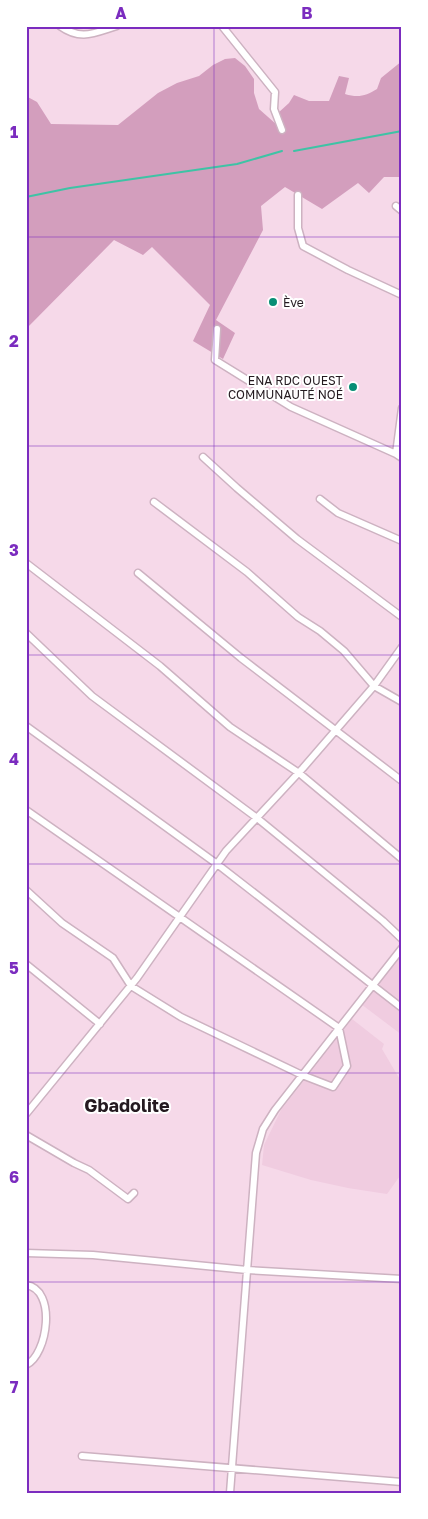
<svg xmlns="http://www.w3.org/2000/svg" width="428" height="1519" font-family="'Golos Text',sans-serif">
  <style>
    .built { fill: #f0cce0 }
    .green { fill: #d39ebd }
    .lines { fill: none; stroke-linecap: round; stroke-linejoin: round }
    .stream { stroke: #3ec3a5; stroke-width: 2 }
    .minor-casing { stroke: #cdb2c1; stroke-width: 9 }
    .minor { stroke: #fff; stroke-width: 6 }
    .grid { fill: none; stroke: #7b2cbf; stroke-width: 1; stroke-opacity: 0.55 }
    .poi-dot { fill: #078e75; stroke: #fff; stroke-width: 2 }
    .labels { text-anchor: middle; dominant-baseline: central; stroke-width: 4; stroke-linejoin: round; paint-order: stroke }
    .poi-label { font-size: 12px; fill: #241a20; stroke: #fff; text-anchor: start }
    .district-label { font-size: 18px; font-weight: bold; fill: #241a20; stroke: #fff }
    .neatline { fill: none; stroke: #7b2cbf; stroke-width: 2 }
    .grid-label { font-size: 16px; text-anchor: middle; font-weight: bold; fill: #7b2cbf }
  </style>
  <rect width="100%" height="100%" fill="#f6d9e9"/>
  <path class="built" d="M402,953v82l-41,-31z
    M352,1019l32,25 -2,5 20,34v90l-15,21 -39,-6 -37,-8 -49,-15 2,-20 17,-35z"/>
  <path class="green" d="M235,58l10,8 9,13v14l5,16 26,23 -7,-19 11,-10 5,-8 15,6h20l10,-25 10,2 -4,16c13,4 21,2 32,-5l4,-11 21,-17v116h-18l-15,16 -11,-10 -36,26 -37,-22 -24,19 2,24 -47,90 19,13 -12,26 -30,-18 17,-36 -58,-58 -9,8 -29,-15 -88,89v-233l11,6 14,22 67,1 40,-32 19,-10 22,-7 14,-11 12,-6z"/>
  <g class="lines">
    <path class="stream" d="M294,151l108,-20
      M26,197l44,-9 167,-24 45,-13"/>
    <g class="minor-casing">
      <path id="minor" d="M60,26c21,15 34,7 57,0
        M222,26l53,66 -1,17 8,21
        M298,195v33l5,18 45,24 54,25
        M396,206l6,5
        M217,329l-2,31 76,47 105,47 6,4
        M396,454l6,-46
        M203,457l34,31 60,51 105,78
        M320,499l18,14 64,28
        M154,502l93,70 51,45 22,14 24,20 30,35 28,16
        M26,563l134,103 70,61 69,46 103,86
        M138,573l103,85 161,123
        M26,633l66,63 165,122 126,103 19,18
        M26,726l191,138 185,144
        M26,810l313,218 8,38 -14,21 -31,-12 -121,-58 -50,-31 -18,-28 -51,-35 -36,-33
        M26,964l74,60
        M26,1114l111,-136 89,-127 77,-83 71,-82 28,-39
        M26,1135l48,28 15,7 39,29 6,-6
        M26,1253l67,2 154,15 155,9
        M26,1285c31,4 22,70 0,80
        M82,1456l320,26
        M230,1493l26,-340 7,-24 12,-19 127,-162"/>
    </g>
    <use href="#minor" class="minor"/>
  </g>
  <path class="grid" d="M214,26v1467M26,237h376M26,446h376M26,655h376M26,864h376M26,1073h376M26,1282h376"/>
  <g class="poi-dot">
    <circle cx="273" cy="302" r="5"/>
    <circle cx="353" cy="387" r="5"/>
  </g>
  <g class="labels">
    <g class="poi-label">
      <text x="283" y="302">Ève</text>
      <text x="343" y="380" text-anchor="end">ENA RDC OUEST<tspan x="343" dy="14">COMMUNAUTÉ NOÉ</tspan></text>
    </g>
    <g class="district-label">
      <text x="127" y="1105">Gbadolite</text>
    </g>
  </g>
  <rect width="428" height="1519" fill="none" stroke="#ffffff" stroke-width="55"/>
  <rect x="28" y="28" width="372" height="1464" class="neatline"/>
  <g class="grid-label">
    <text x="121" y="19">A</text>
    <text x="307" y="19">B</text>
    <text x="14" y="138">1</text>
    <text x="14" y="347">2</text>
    <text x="14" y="556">3</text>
    <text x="14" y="765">4</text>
    <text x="14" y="974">5</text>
    <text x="14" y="1183">6</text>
    <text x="14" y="1393">7</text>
  </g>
</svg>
